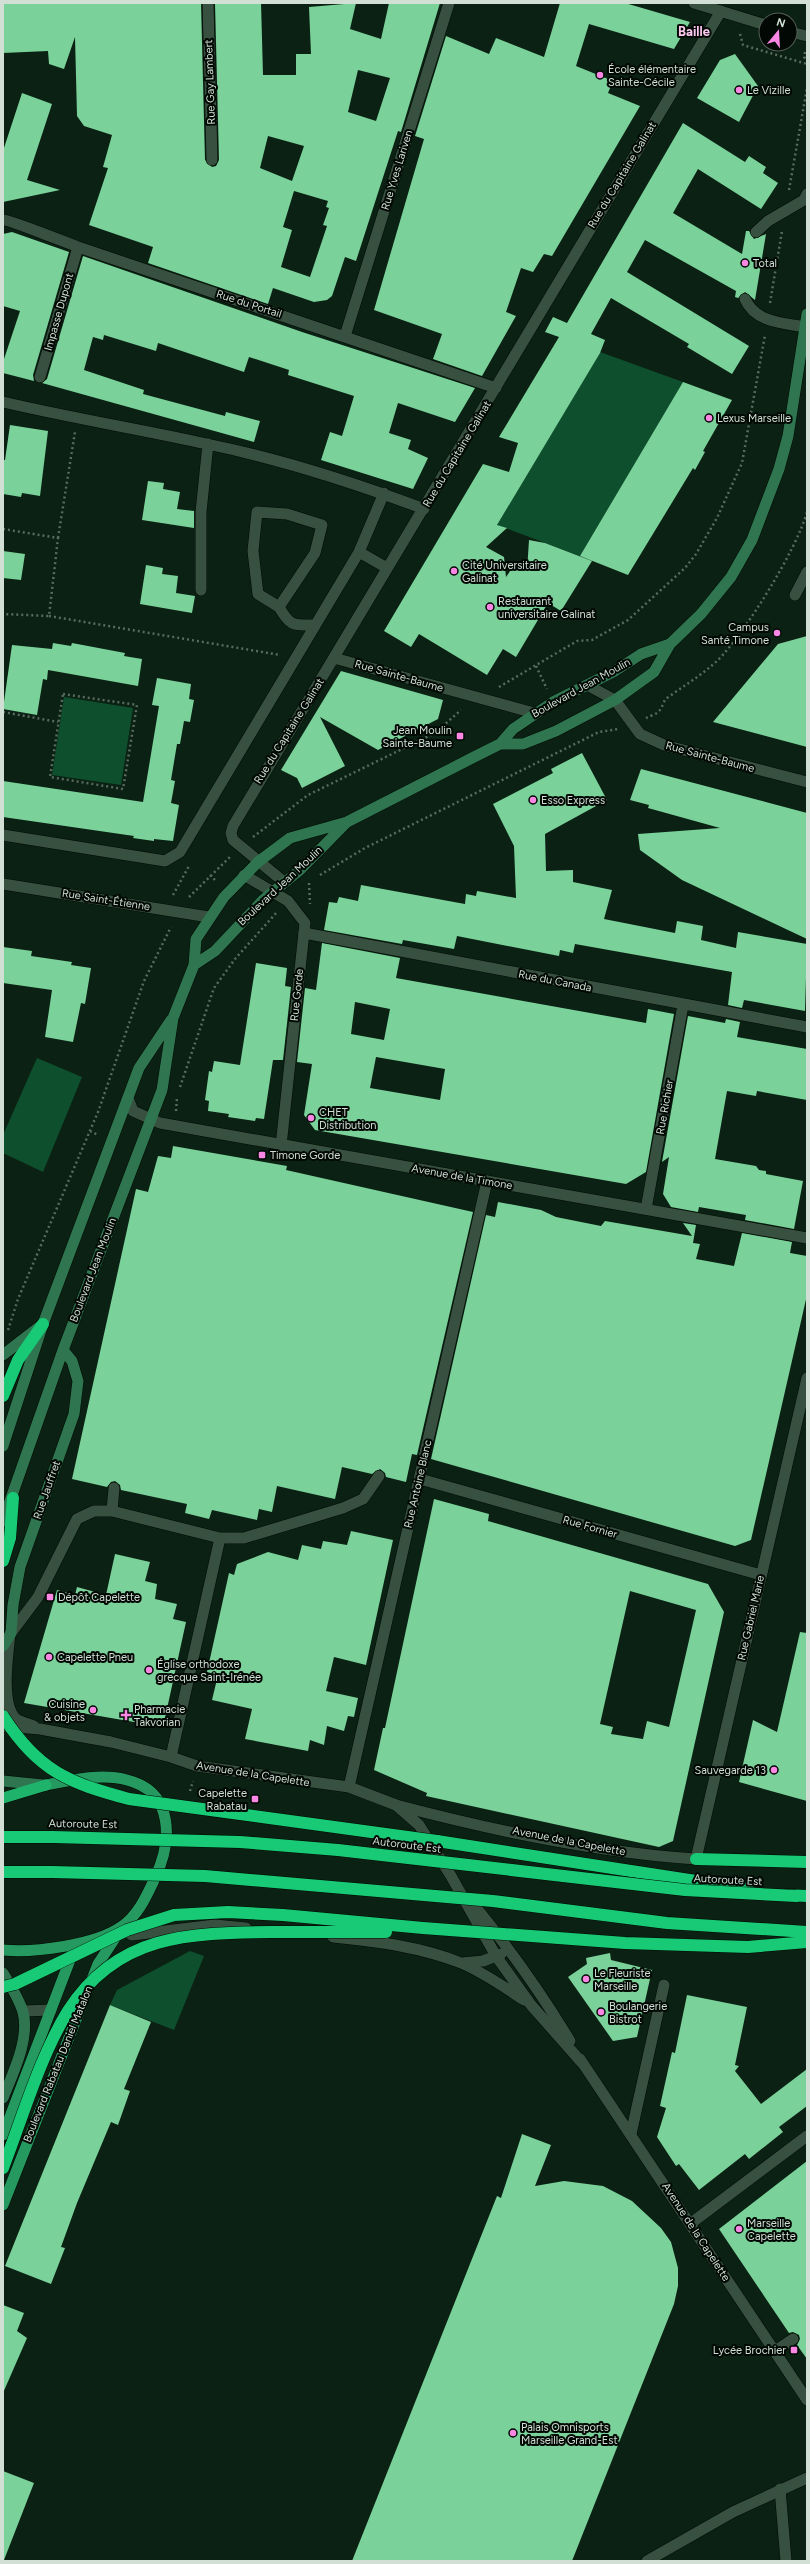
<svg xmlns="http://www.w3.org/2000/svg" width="810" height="2564" font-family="Figtree,sans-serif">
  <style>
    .green { fill: #0e4f2d }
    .building { fill: #7ad29a; fill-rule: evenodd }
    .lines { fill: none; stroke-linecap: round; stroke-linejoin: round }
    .service-casing { stroke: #000b02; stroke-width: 12 }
    .minor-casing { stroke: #000b02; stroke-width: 12 }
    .tertiary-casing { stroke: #000b02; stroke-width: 12 }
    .secondary-casing { stroke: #000b02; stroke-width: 12 }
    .primary-casing { stroke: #000b02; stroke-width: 12 }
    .trunk-casing { stroke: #000b02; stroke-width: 12 }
    .motorway-casing { stroke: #000b02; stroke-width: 13 }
    .path { stroke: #586b5f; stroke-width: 2.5; stroke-dasharray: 2 3; stroke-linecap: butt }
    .service { stroke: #385040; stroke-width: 11 }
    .minor { stroke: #385040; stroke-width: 11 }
    .tertiary { stroke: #385040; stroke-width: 11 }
    .secondary { stroke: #2e7550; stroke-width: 11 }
    .primary { stroke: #259960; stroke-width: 11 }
    .trunk { stroke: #1eb26a; stroke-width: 11 }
    .motorway { stroke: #18ca75; stroke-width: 12 }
    .motorway-bridge-casing { stroke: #000b02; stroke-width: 13; stroke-linecap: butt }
    .motorway-bridge { stroke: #18ca75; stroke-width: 12 }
    .poi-dot { fill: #fb87e5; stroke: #020904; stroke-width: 1.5 }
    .labels { text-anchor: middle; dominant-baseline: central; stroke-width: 4; stroke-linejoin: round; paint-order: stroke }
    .poi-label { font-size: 11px; fill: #d1dfd5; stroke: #020904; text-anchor: start }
    .street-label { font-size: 11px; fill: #d1dfd5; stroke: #020904 }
    .quarter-label { font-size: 13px; font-weight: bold; fill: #fcc7ef; stroke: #020904 }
  </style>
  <rect width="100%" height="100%" fill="#0b2113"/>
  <path class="green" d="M600,352l83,30 -103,174 -83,-31z
    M64,697l69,11 -12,77 -69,-10z
    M37,1058l45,19 -39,95 -40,-19v-18z
    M190,1951l14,5 -30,74 -64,-25 7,-15z"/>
  <path class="building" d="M3,3h198l4,157 7,7 4,-1 3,-6 -4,-157h46l2,72h33v-21h15l-2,-47 47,-4 -6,26 31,10 8,-36h51l-39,129 -3,-1 -42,130 -11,-4 -13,39 -5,4 -13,2 -41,-14 -5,16 -120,-41 5,-16 -64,-22 19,-57 -5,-1 9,-32 -28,-9 -7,-10 -2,-79 -11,32 -15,-5 -1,-13 -45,2zM358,70l32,8 -14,43 -28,-9zM268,136l36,10 -12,35 -32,-13zM294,191l34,10 -2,6 3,1 -6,17 4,1 -17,51 -29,-10 11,-37 -9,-3z
    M560,3h65l65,19 -16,27 -85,-25 -13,42 37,15 -5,12 32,13 -88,150 -8,-2 -11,18 -12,-4 -15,44 10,4 -34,60 -49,-17 9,-25 -68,-24 50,-171 -9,-3 31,-100 43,18 7,-16 48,19z
    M735,54l23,32 -19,36 -42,-24 23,-38z
    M22,93l30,11 -25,76 33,10 -57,12v-51z
    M683,123l62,39 4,-6 17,11 -3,6 15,10 -17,26 -63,-40 -25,44 69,41 4,-23h3l5,8 12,-5 -11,66 -10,-8 -7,6 -3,-1 1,-6 -91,-51 -18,32 122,74 -17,28 -45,-27 2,-3 -78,-46 -20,36 14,6 -5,13 -103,172 10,3 -21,19 18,10 2,20 9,-13 12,7 2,-31 16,3 47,18 -31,50 -13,-8 -32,54 -13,-8 -16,26 -68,-41 -8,13 -27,-16 99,-167 26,8 9,-29 -19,-6 60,-100 -14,-5 8,-15 14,6z
    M12,232l57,20 -36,123 1,6 -31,-8v-11l17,-51 -17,-5v-72z
    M83,256l219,76 173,56 -20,34 -57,-19 -9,30 22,7 -3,9 20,9 -15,31 -92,-29 9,-28 12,4 12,-40 -66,-21 1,-5 -3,-1 -37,-12 -5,15 -86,-29 -2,8 -52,-16 -1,5 -10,-3 -9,33 60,20 -1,4 82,22 1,-4 34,9 -6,21 -212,-59 5,-4z
    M683,382l49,18 -29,51 2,1 -10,18 -2,-2 -65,107 -48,-19z
    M10,425l38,6 -8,65 -18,-3 -1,4 -18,-3v-34h2z
    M148,481l16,2 -1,6 17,3 -3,17 17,2v17l-52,-8z
    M3,551l22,3 -4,26 -18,-2z
    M146,565l17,3 -1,6 16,2 -2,17 19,3 -3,17 -52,-9z
    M807,636v111l-94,-25 65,-78z
    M53,643l18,3 1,-3 53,10 -1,3 18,3 -4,27 -90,-16 -1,10 -4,-1 -6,36 -34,-6 9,-64 40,4z
    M341,671l102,29 -5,19 -60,31 -58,-33 25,49 -43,22 -5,-10 -16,-8z
    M157,678l34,6 -2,15 5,1 -4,22 -6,-1 -4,23h-3l-6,36 4,1 -4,22 8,2 -6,36 -19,-2v2l-21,-3 1,-2 -131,-19v-36l140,21 16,-96 -7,-1z
    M582,753l25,47 -62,34 1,37 27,-1v12l39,8 -8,29 71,14 2,-12 26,5 -2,14 35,8 2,-16 69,12 -2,67 -61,-11 -2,8 -14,-3 4,-33 -157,-28 -2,9 -13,-3 -1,6 -102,-20 -3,13 -51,-9 -1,4 -78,-14 5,-28 8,1 2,-6 19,4 3,-16 104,19 1,-10 10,2 1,-5 39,7 -2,-52 -21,-42 60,-31 -2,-4z
    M641,769l166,44v126l-125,-59 -42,-30 -2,-16 82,-6 -72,-20 1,-3 -19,-5z
    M322,943l78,15 -4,20 250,45 2,-14 26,5 -28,158 -20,12 -311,-54 -11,-15 8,-51 -15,-2 8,-74 11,2zM355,1002l35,7 -6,31 -33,-6zM376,1057l69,12 -5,31 -70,-12z
    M3,947l29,4 -1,5 41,6 -1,3 20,3 -6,36 -4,-1 -8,39 -28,-5 7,-47 -49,-7z
    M256,963l31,5 -2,18 6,1 -8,73h-10l-9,59 -8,-1 -1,3 -27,-4 1,-3 -21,-3 1,-10 -4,-1 4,-29 3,1 2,-11 26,4z
    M688,1016l37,7 1,-4 14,3 -3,15 70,12v51l-50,-9 -1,5 -29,-5 -12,68 41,7 3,4 7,1v3l37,7 -9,48 -49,-9 1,-5 -47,-8 -1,5 -27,-5 -8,-13 6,-37 -7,5z
    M173,1146l114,20 -1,4 187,42 -56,243 -5,-1 -6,28 -20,-5 -1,-4 -5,-4 -8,5 -30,-7 -7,32 -58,-13 -5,26 -13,-3 -2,11 -45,-10 -3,9 -24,-6 2,-9 -66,-14 -1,-5 -5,-4 -4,1 -4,5 -35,-8 64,-290 12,3 10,-36 13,2z
    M498,1202l43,8 15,7 45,9 4,-5 87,15 -9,-13 13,2 -3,18 7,1 -4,15 38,7 8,-33 50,9 -2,11 17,3v39l-56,245 -16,6 -304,-87 55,-244 9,2z
    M434,1499l55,15 -1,7 220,63 16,28 -51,229 -14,6 -233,-51 1,-3 -53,-23 9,-42h2zM630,1591l66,19 -27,117 -22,-6 -4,18 -32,-5 2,-7 -13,-3z
    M351,1531l42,9 -27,125 -32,-8 -8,34 32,7 -4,19 -6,-1 -4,15 -17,-5 -3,19 -14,-5 -2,11 -63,-12 7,-30 -40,-9 6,-25 -11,-3 22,-99 5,2 3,-11 31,-12 30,8 4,-15 19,4 2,-8 24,4z
    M115,1554l35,8 -5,19 12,3 -2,15 22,5 -4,15 13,3 -23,105 -139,-24 33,-113 18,5 2,-8 29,8z
    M800,1632l7,1v168l-68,-19 14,-62 24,12z
    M610,1953l1,7 41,10 -15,67 -24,4 -45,-64 19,-13 -1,-6z
    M687,1995l60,12 -12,58 4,1 -4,5 26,33 46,-35v37l-28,21 4,5 -34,27 -4,-5 -46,36 -20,-26 -3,2 -19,-29 9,-29 -6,-2 12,-54 3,1z
    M110,2005l41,17 -27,67 6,2 -12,34 -7,-3 -34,81 -16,44 4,1 -14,36 -46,-18z
    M522,2134l29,11 -16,41 29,-5 39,5 29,15 29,27 10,14 7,26v18l-4,18 -102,257h-220l145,-365 4,2z
    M807,2161v198l-10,-14 3,-6 -1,-4 -6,-3 -4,1 -70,-104z
    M3,2305l21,8 -7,18 10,7 -24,55z
    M3,2471l31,12 -30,77 -1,-1z"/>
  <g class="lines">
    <g class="service-casing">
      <path id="service" d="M756,232l12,-11 36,-21 3,-6
        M745,299c10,23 37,24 60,28
        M3,402c68,16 136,27 204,42 73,15 148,39 217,65
        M359,552l28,16
        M201,590v-78l7,-68
        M795,595l12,-23
        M279,607l-21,-13 -5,-43 4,-39 30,2 35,11 -7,28 -36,54c11,19 13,18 35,18
        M3,835l162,26 15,-9 179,-300 25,-59
        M112,1511l2,-23
        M11,1633l27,-36 39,-78 17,-8h18l108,27h24l99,-30 20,-9 16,-23
        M171,1757l49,-219
        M23,2011l28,-1
        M631,2134l33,-149
        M690,2224l117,-88
        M775,2351l18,-12"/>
    </g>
    <g class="minor-casing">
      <path id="minor" d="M208,3l4,157
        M694,3l72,22
        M790,32l17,4
        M3,220c5,-1 64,23 75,27l418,141
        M345,336l104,-333
        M40,377l38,-130
        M334,658l200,55
        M587,685l28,15 25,34 24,11 143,37
        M284,882l-51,-42 -2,-7 2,-7 488,-815
        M3,884l206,33
        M304,933l503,94
        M646,1209l37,-204
        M420,1479l341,96
        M349,1787l138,-606
        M396,1805c95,25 202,48 300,54l111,-481
        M780,2489l6,72"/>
    </g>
    <g class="tertiary-casing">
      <path id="tertiary" d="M244,875l44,26 17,22 -24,223
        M128,1098l5,13 27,12 647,115
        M10,1634c-2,20 -10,70 6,85 5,3 13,5 18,7
        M5,1726l35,3 71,13 60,15 26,9 152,21 47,18 23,20 32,51 45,80 35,49 53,60
        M470,1900c37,45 70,91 100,141
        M121,1927l11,8 83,-10 31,3
        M333,1937c42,4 88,10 128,26 22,9 43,24 63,37
        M462,1963l21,-2 18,-7
        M580,2059l227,341
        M647,2561l86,-49 74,-34"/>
    </g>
    <g class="secondary-casing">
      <path id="secondary" d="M500,744h23l33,-13 59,-31 39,-28 16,-28 31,-30 30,-37 21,-37 27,-71 9,-33 19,-122
        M194,965l21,-14 48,-51 37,-30 47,-48
        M3,1355l36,-28
        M3,1446l40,-122 96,-256 32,-48
        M3,1521l60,-171 99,-260 11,-72 21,-53 2,-26 28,-42 34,-35 32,-24 57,-16 125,-64 28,-14 13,-15 40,-27 62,-31 26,-17 29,-10
        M3,1646l8,-13 2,-28 7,-38 54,-153 4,-33 -6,-20 -9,-11
        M3,1781l40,4
        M3,1973c7,12 16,25 20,39 7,27 -10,61 -20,86"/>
    </g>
    <g class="primary-casing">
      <path id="primary" d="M3,1950c31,3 92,-5 118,-23 17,-11 26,-32 34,-49 17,-36 20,-86 -28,-98 -25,-7 -56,0 -81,5
        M3,2135l70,-183
        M3,2205l95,-241 21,-32"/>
    </g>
    <g class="trunk-casing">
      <path id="trunk" d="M3,1798l43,-13"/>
    </g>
    <g class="motorway-casing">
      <path id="motorway" d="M3,1396l15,-36 25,-36
        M3,1561l7,-23 3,-40
        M3,1837h50
        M437,1841l311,48
        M696,1859l111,3
        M3,1872h49
        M786,1895l21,1"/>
    </g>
    <path class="path" d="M740,34l3,11 64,19
      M805,52l-1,5 3,3
      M789,190l18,-102
      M770,303l12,-72
      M3,529l55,9 -9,78 -46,-2
      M58,538l17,-106
      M49,616l231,39
      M536,666l11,23
      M499,687l78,-46 15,-1 36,-20 57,-52 11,-14 21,-36 25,-55 23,-128
      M63,694l74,11 -14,84 -73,-12z
      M3,712l55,10
      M646,718c4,-2 11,-4 13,-7 4,-4 4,-10 8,-13 18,-13 35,-23 51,-38 27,-27 79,-111 89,-148
      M253,837l55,-42 127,-62 26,-23
      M210,875l7,7
      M320,875l45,-27 234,-116 19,-3
      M309,883l1,21
      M173,895l16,-29
      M189,897l41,-40
      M180,1087l34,-99 21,-29 42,-47
      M176,1111l1,-13
      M90,1131l8,4
      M8,1330l10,-31 80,-187 46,-131 27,-54
      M190,1791l3,-10"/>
    <use href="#service" class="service"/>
    <use href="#minor" class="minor"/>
    <use href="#tertiary" class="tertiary"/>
    <use href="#secondary" class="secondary"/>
    <use href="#primary" class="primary"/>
    <use href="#trunk" class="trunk"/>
    <use href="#motorway" class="motorway"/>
    <g class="motorway-bridge-casing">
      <path id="motorway-bridge" d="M3,1716c35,55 66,67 126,83l308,42
        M53,1837l187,5 98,8 347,40 111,6
        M52,1872l153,4 288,25 174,22 140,9
        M3,1987l12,-3 112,-54 47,-15 54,-3 55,3 140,13 202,15 123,4 59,-5
        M3,2168c19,-49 37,-112 65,-157 49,-77 121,-78 203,-79 38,0 76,0 115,0"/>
    </g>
    <use href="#motorway-bridge" class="motorway-bridge"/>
  </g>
  <g class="poi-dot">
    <circle cx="600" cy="75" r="4"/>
    <circle cx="739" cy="90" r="4"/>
    <circle cx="745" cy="263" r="4"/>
    <circle cx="709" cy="418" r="4"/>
    <circle cx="454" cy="571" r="4"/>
    <circle cx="490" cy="607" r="4"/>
    <circle cx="777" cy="633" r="4"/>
    <rect x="456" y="732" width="8" height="8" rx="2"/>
    <circle cx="533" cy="800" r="4"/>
    <circle cx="311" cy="1118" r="4"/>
    <rect x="258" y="1151" width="8" height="8" rx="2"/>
    <rect x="46" y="1593" width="8" height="8" rx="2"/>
    <circle cx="49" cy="1657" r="4"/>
    <circle cx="149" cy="1670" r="4"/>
    <circle cx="93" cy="1710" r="4"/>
    <path d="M124 1709h4v4h4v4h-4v4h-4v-4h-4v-4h4z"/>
    <circle cx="774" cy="1770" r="4"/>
    <rect x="251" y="1795" width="8" height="8" rx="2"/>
    <circle cx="586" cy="1979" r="4"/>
    <circle cx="601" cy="2012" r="4"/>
    <circle cx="739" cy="2229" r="4"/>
    <rect x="790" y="2346" width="8" height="8" rx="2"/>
    <circle cx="513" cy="2433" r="4"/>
  </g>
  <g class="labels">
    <g class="poi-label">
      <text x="608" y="69">École élémentaire<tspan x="608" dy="13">Sainte-Cécile</tspan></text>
      <text x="747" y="90">Le Vizille</text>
      <text x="753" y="263">Total</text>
      <text x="717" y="418">Lexus Marseille</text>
      <text x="462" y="565">Cité Universitaire<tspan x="462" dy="13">Galinat</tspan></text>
      <text x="498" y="601">Restaurant<tspan x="498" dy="13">universitaire Galinat</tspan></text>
      <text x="769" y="627" text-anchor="end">Campus<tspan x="769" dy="13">Santé Timone</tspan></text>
      <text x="452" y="730" text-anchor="end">Jean Moulin<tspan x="452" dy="13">Sainte-Baume</tspan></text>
      <text x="541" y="800">Esso Express</text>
      <text x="319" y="1112">CHET<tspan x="319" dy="13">Distribution</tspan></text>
      <text x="270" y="1155">Timone Gorde</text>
      <text x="58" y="1597">Dépôt Capelette</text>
      <text x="57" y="1657">Capelette Pneu</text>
      <text x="157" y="1664">Église orthodoxe<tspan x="157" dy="13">grecque Saint-Irénée</tspan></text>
      <text x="85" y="1704" text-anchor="end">Cuisine<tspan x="85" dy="13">&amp; objets</tspan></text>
      <text x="134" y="1709">Pharmacie<tspan x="134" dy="13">Takvorian</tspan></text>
      <text x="766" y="1770" text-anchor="end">Sauvegarde 13</text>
      <text x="247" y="1793" text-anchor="end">Capelette<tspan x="247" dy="13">Rabatau</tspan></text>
      <text x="594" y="1973">Le Fleuriste<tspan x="594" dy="13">Marseille</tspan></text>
      <text x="609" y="2006">Boulangerie<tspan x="609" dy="13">Bistrot</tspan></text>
      <text x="747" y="2223">Marseille<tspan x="747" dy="13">Capelette</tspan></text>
      <text x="786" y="2350" text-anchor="end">Lycée Brochier</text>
      <text x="521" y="2427">Palais Omnisports<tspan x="521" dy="13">Marseille Grand-Est</tspan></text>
    </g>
    <g class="street-label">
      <text transform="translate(210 82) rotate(-92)">Rue Gay Lambert</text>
      <text transform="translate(397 170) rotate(-73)">Rue Yves Lariven</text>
      <text transform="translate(622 175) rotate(-59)">Rue du Capitaine Galinat</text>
      <text transform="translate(249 304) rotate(18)">Rue du Portail</text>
      <text transform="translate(59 312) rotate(-74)">Impasse Dupont</text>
      <text transform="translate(457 454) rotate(-59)">Rue du Capitaine Galinat</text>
      <text transform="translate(399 676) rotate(16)">Rue Sainte-Baume</text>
      <text transform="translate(581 688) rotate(-29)">Boulevard Jean Moulin</text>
      <text transform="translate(289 731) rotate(-58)">Rue du Capitaine Galinat</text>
      <text transform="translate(710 757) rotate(15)">Rue Sainte-Baume</text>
      <text transform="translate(280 886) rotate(-43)">Boulevard Jean Moulin</text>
      <text transform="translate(106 900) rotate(9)">Rue Saint-Étienne</text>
      <text transform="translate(555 981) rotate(11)">Rue du Canada</text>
      <text transform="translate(297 995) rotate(-84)">Rue Gorde</text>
      <text transform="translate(665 1107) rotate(-80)">Rue Richier</text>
      <text transform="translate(462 1177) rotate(10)">Avenue de la Timone</text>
      <text transform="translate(93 1270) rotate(-69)">Boulevard Jean Moulin</text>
      <text transform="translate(418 1484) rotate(-77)">Rue Antoine Blanc</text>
      <text transform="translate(47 1490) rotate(-71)">Rue Jauffret</text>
      <text transform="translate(590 1527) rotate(16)">Rue Fornier</text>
      <text transform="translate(751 1618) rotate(-77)">Rue Gabriel Marie</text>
      <text transform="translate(253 1774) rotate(9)">Avenue de la Capelette</text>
      <text transform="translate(83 1824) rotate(1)">Autoroute Est</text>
      <text transform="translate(569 1841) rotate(11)">Avenue de la Capelette</text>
      <text transform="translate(407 1845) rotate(7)">Autoroute Est</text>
      <text transform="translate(728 1880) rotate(3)">Autoroute Est</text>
      <text transform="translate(58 2064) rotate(-68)">Boulevard Rabatau Daniel Matalon</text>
      <text transform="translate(696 2232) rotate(57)">Avenue de la Capelette</text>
    </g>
    <g class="quarter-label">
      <text x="694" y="31">Baille</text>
    </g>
  </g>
  <rect width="810" height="2564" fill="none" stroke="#d1dfd5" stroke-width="8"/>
  <g transform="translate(778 32) rotate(18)"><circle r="19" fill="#020904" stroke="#555f58"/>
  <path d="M0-3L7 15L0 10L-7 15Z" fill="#fb87e5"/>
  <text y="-6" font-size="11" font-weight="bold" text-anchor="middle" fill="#d1dfd5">N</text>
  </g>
</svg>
